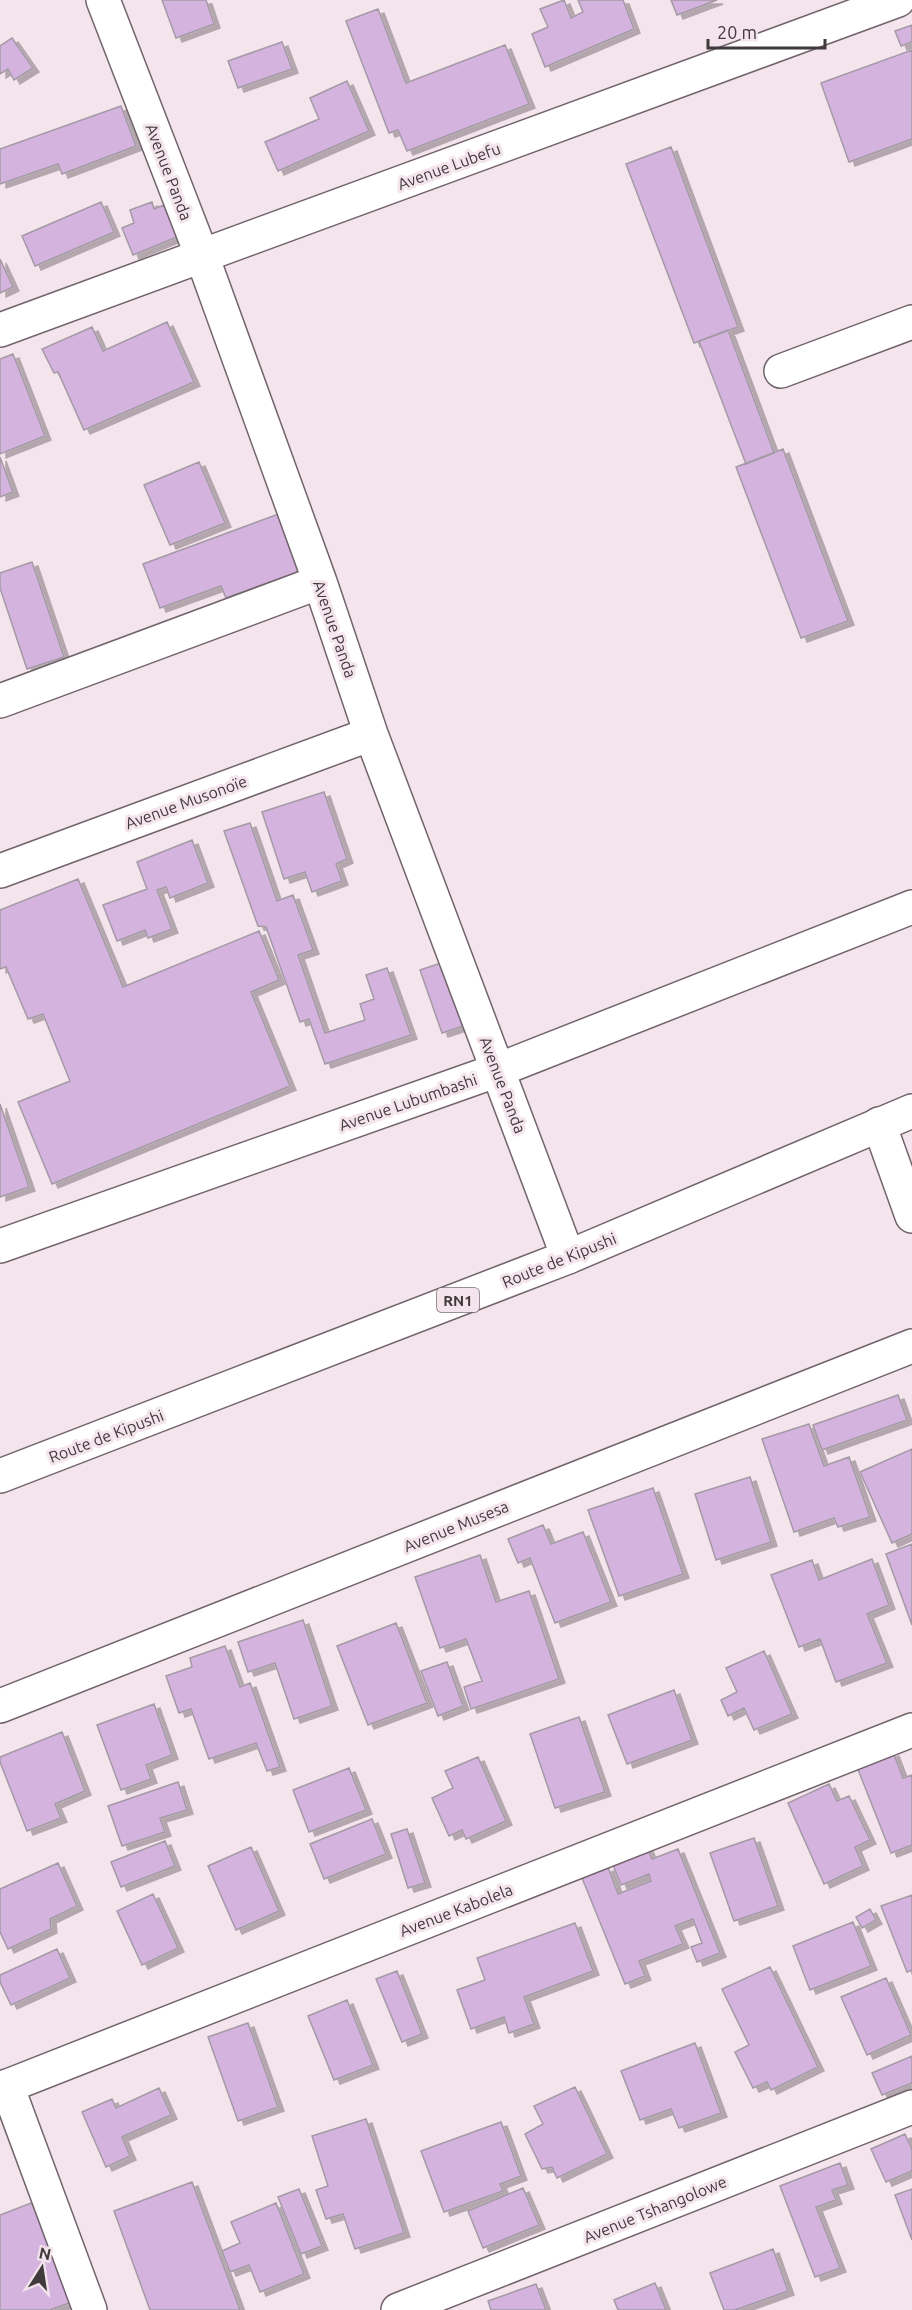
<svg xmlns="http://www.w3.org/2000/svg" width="912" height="2310" font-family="Ubuntu,sans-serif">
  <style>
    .building { fill: #d5b3df; stroke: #a39aa6; stroke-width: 1.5; filter: url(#shadow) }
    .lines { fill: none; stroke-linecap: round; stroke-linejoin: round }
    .street-casing { stroke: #72646c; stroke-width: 36 }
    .highway-casing { stroke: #72646c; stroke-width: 36 }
    .street { stroke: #fff; stroke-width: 33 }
    .highway { stroke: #fff; stroke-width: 33 }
    .labels { text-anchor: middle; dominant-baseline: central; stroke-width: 6; stroke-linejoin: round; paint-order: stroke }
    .shield { fill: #f4e4ec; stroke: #766d72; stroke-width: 1.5 }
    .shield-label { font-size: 15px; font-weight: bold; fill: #403a3d }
    .street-label { font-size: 16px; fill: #403a3d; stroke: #f4e4ec }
  </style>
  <defs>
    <filter id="shadow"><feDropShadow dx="6" dy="4" stdDeviation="0" flood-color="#0004"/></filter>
  </defs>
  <rect width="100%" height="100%" fill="#f4e4ec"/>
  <path class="building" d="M162,0h44l8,24 -38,14z
    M564,0l7,18 12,-6 -5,-12h45l11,29 -89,38 -13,-33 16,-7 -8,-18z
    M671,0h46l-40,15z
    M378,9l28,74 99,-38 24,59 -122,47 -9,-21 -9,3 -43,-112z
    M912,25v17l-11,4 -6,-15z
    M12,38l21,30 -19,12 -6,-11 -8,5v-28z
    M282,42l10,27 -54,19 -10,-27z
    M912,50v89l-63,23 -28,-79z
    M347,81l22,50 -91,40 -13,-29 54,-23 -9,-21z
    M121,106l15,40 -74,28 -4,-10 -58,20v-35z
    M671,147l67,180 -44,16 -68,-179z
    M101,202l13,30 -79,34 -13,-30z
    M152,202l2,7 10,-4 13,32 -44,18 -11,-27 12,-5 -4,-13z
    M0,259l13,28 -13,6z
    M167,322l27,60 -110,48 -26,-58 -4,1 -12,-24 50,-22 11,24z
    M728,330l46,123 -28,11 -47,-123z
    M13,354l32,82 -45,18v-95z
    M783,449l65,172 -47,17 -65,-171z
    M0,457l13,35 -13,5z
    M199,462l26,61 -55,22 -26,-60z
    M284,512l21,57 -79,29 -5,-12 -61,22 -17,-44z
    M32,562l32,95 -37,12 -27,-81v-15z
    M324,792l23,67 -11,5 6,17 -30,11 -7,-20 -21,7 -22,-67z
    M250,823l27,78 16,-6 20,55 -15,5 27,78 40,-13 -5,-16 14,-5 -8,-24 21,-7 24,67 -86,29 -16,-45 -9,3 -34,-95 -8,-1 -34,-95z
    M192,840l16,43 -38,15 -4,-11 -9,3 15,39 -24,9 -3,-8 -28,11 -14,-36 44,-16 -10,-27z
    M78,879l45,108 136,-56 20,49 -28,12 39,94 -238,98 -34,-82 52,-21 -27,-67 -15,5 -22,-52 -6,2v-59z
    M447,961l22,63 -27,9 -22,-63z
    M0,1104l29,83 -29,10z
    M898,1395l9,25 -85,30 -9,-25z
    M809,1424l15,42 25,-9 21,60 -32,10 -4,-9 -40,14 -32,-93z
    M912,1449v85l-20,9 -32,-71z
    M750,1477l21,65 -55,18 -21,-66z
    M653,1488l30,86 -64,22 -31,-86z
    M543,1525l8,19 32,-12 28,70 -56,21 -25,-65 -12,5 -10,-24z
    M912,1544v81l-26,-71z
    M480,1555l16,47 33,-11 30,88 -88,30 -7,-22 18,-6 -16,-42 -26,9 -25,-71z
    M872,1559l17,46 -22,9 20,49 -51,19 -16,-43 -21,8 -28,-72 41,-15 7,20z
    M303,1620l29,86 -38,13 -19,-56 -27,9 -10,-30z
    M396,1623l31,80 -59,22 -31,-79z
    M225,1646l15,41 10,-4 30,84 -13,4 -11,-28 -47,16 -18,-50 -12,4 -13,-37 26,-9 -2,-9z
    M764,1651l28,63 -38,16 -10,-22 -16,8 -7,-16 16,-8 -11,-24z
    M447,1662l16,44 -25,10 -17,-45z
    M674,1690l18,50 -65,24 -19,-49z
    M154,1704l18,51 -26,10 5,14 -30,11 -24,-65z
    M579,1717l26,75 -50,16 -25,-74z
    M62,1732l23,59 -30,13 6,14 -34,13 -27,-69v-5z
    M893,1752l10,26 9,-3v70l-21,8 -34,-86z
    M478,1757l28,64 -40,18 -4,-9 -13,6 -17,-38 21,-10 -8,-17z
    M349,1768l17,42 -57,22 -16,-42z
    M178,1782l9,28 -27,8 5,14 -43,14 -14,-40z
    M829,1784l8,17 12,-5 21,44 -15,7 8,19 -39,18 -36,-81z
    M372,1819l14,35 -62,25 -14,-35z
    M407,1829l18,54 -17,5 -17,-54z
    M754,1838l24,68 -44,15 -24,-68z
    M165,1841l10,25 -54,21 -10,-25z
    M646,1845l6,14 26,-10 42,104 -23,9 -6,-15 11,-4 -9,-24 -18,7 8,18 -44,17 6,15 -20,8 -43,-106 26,-11 10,27 33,-13 -2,-7 -28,11 -10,-25z
    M251,1847l28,64 -43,19 -28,-64z
    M58,1863l19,43 -27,13 1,10 -43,20 -8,-17v-43z
    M153,1894l25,54 -36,17 -25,-54z
    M912,1895v75l-5,2 -26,-66z
    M870,1909l6,11 -14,8 -6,-11z
    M853,1922l18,44 -61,24 -17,-44z
    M575,1923l18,48 -69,26 10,27 -25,9 -5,-16 -33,12 -14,-39 28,-10 -8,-22z
    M57,1949l13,29 -59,27 -11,-23v-7z
    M770,1967l48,100 -47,23 -4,-8 -14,6 -18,-36 14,-7 -27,-56z
    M397,1971l25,63 -20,8 -26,-63z
    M886,1978l25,57 -44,20 -26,-58z
    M347,2000l26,65 -39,15 -26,-64z
    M248,2023l30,84 -40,14 -30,-84z
    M695,2043l26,70 -42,15 -8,-19 -31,11 -19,-49z
    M912,2056v27l-30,12 -10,-22z
    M575,2087l32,67 -50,24 -5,-11 -10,2 -17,-35 18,-10 -9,-18z
    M159,2088l12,27 -49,22 8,19 -24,11 -24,-55 30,-13 4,9z
    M366,2119l38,114 -49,16 -12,-35 -17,5 -10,-29 12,-4 -16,-50z
    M501,2122l20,54 -21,8 3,7 -59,21 -23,-61z
    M905,2134l7,15v22l-26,11 -15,-33z
    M840,2163l8,22 -16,5 4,10 -20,7 24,61 -25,9 -35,-91z
    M192,2182l48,128h-90l-36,-99z
    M523,2188l16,37 -56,23 -15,-37z
    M299,2189l23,57 -21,8 -23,-57z
    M912,2189v51l-17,-45z
    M39,2200l38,100 -27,10h-50v-95z
    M276,2203l28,71 -44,18 -11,-27 -19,7 -8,-21 18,-8 -9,-21z
    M773,2249l15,42 -53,19h-11l-14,-37z
    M655,2283l11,27h-48l-4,-10z
    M536,2284l10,26h-55l-3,-9z"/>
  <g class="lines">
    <g class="street-casing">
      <path id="street" d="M103,0l99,256 118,326 51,152 197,523
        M0,330l898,-330
        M781,371l131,-49
        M0,701l320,-119
        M0,871l371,-137
        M879,1124l33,92
        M0,1246l498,-176 414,-163
        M0,1706l912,-360
        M7,2086l83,224
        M0,2089l912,-359
        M398,2310l514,-203"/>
    </g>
    <g class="highway-casing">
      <path id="highway" d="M0,1476l568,-219 344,-146"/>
    </g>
    <use href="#street" class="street"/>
    <use href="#highway" class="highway"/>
  </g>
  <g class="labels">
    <rect class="shield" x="437" y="1288" width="42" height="24" rx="4.5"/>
    <g class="shield-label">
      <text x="458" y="1300">RN1</text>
    </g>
    <g class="street-label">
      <text transform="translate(449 166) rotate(-20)">Avenue Lubefu</text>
      <text transform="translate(169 172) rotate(69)">Avenue Panda</text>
      <text transform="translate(335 629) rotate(71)">Avenue Panda</text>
      <text transform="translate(186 802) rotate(-20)">Avenue Musonoïe</text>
      <text transform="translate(503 1085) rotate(69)">Avenue Panda</text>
      <text transform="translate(408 1102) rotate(-19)">Avenue Lubumbashi</text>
      <text transform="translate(559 1260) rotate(-22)">Route de Kipushi</text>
      <text transform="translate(106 1436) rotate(-21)">Route de Kipushi</text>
      <text transform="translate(456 1526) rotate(-22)">Avenue Musesa</text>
      <text transform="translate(456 1910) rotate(-21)">Avenue Kabolela</text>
      <text transform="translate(655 2209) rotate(-22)">Avenue Tshangolowe</text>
    </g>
  </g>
  <g transform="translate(42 2268) rotate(12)" stroke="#f4e4ec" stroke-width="4.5" paint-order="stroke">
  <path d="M0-4.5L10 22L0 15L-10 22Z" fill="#403a3d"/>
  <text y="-9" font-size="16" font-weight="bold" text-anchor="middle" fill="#403a3d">N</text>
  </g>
  <path d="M708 39v9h117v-9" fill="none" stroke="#403a3d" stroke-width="3"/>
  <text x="717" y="39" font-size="18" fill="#403a3d" stroke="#f4e4ec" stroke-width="4.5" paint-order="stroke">20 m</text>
</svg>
